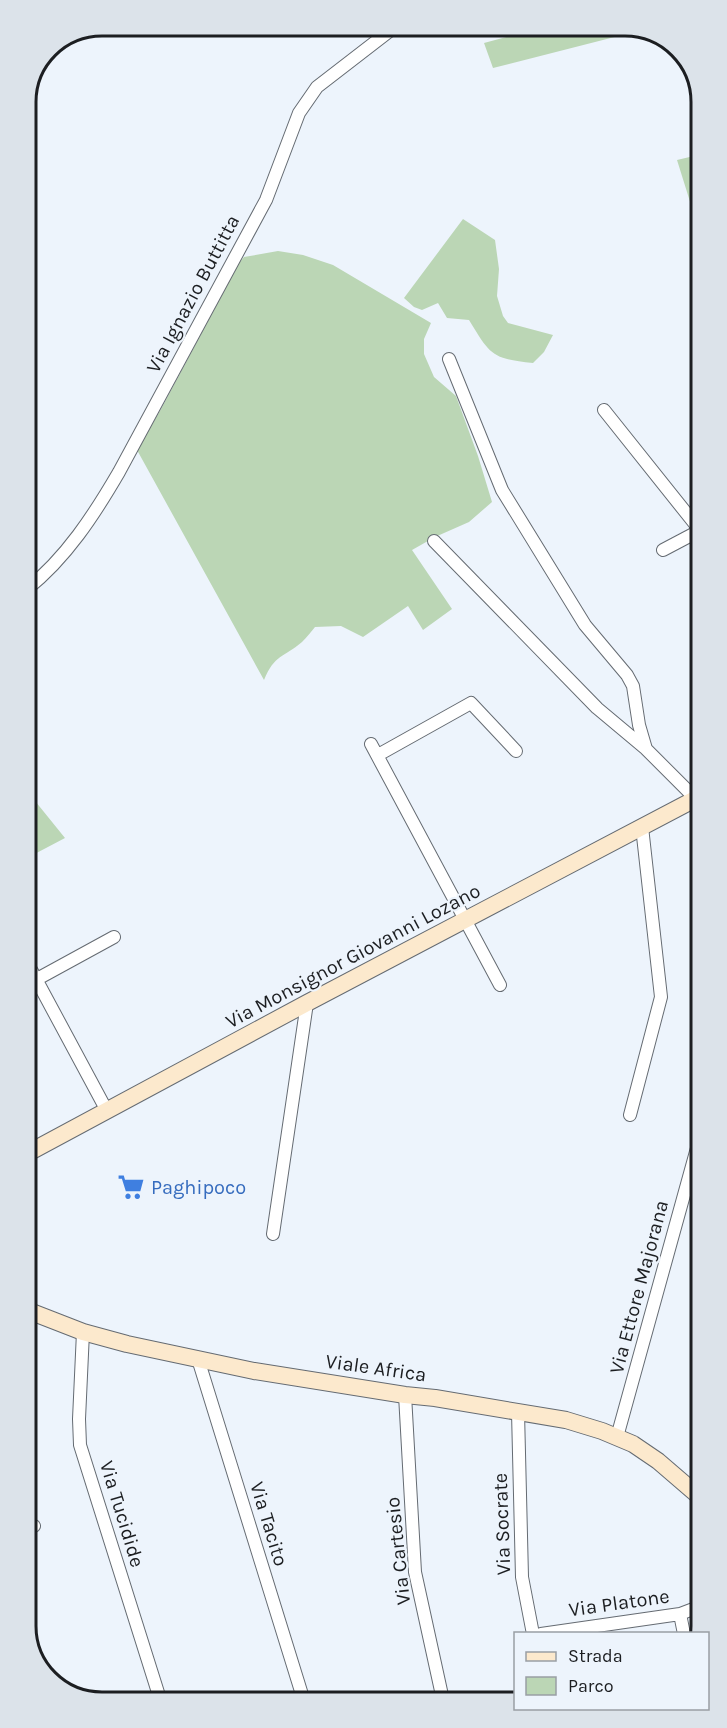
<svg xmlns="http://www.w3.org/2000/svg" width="727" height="1728" font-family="Karla,sans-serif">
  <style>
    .green { fill: #bbd6b5 }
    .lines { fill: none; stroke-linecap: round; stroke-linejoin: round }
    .minor-casing { stroke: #656b72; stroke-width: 14 }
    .secondary-casing { stroke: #656b72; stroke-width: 18 }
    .minor { stroke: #fff; stroke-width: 12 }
    .secondary { stroke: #fce9cd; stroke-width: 16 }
    .labels { text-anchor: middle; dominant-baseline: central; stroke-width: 4.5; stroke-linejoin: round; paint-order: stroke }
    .street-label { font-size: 20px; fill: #1c1e21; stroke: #edf4fc }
    .shop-label { font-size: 20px; fill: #366cbe; stroke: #edf4fc; text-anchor: start }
    .rim { fill: none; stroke: #1c1e21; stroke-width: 3 }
  </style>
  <rect width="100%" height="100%" fill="#edf4fc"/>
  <path class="green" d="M547,26h84l11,4 -149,38 -9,-25z
    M698,155v52l-6,1 -15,-48z
    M463,219l32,21 4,29 -2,27 6,20 5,7 45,12 -9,17 -11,11c-42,-4 -43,-9 -64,-43l-22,-2 -9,-15 -16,7 -8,-3 -10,-9z
    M278,251l25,4 30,10 98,58 -7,16v15l10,23 22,19 22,60 14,46 -23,20 -34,15 -23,13 40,59 -29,21 -15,-24 -45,31 -22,-11 -26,1c-4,5 -8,10 -13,15 -19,16 -27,12 -38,38l-127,-230 24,-41 78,-146 5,-6z
    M27,791l38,47 -38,20z"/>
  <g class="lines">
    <g class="minor-casing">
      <path id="minor" d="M449,359l53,131 83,135 42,50 6,11 6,39 7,24
        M604,410l95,119
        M434,541l163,167 49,41 50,50
        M663,550l36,-19
        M27,589c39,-31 67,-74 92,-117l147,-272 33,-87 18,-26 79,-61
        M371,744l129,241
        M378,755l93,-52 45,48
        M28,964l79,147
        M28,984l86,-47
        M630,1115l31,-118 -19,-170
        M273,1234l34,-231
        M83,1332l-4,87 1,26 81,257
        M198,1359l106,342
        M405,1395l10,177 28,128
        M518,1412l4,165 11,57
        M617,1437l80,-289
        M29,1528l5,-2
        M680,1614l4,20
        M541,1634l139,-20 21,-8"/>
    </g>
    <g class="secondary-casing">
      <path id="secondary" d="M28,1153l279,-150 392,-206
        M29,1311l54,21 44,12 127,27 151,24 30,3 131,22 36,11 31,13 25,17 43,37"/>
    </g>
    <use href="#minor" class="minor"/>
    <use href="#secondary" class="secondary"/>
  </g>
  <defs>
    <g id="supermarket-bare" transform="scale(2.07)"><path d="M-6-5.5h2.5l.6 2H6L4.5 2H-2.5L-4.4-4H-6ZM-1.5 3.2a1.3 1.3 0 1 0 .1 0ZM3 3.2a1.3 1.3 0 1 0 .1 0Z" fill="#3f7fe0" stroke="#edf4fc" stroke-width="2.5" paint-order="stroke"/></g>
  </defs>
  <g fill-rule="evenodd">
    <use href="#supermarket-bare" x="131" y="1187"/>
  </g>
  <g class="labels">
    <g class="street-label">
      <text transform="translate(193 294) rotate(-62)">Via Ignazio Buttitta</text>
      <text transform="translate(353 956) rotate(-28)">Via Monsignor Giovanni Lozano</text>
      <text transform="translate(639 1287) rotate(-75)">Via Ettore Majorana</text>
      <text transform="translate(376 1368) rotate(8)">Viale Africa</text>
      <text transform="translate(122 1514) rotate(73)">Via Tucidide</text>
      <text transform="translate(269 1524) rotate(73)">Via Tacito</text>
      <text transform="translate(502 1524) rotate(-92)">Via Socrate</text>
      <text transform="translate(398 1551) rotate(-96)">Via Cartesio</text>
      <text transform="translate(619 1603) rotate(-8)">Via Platone</text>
    </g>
    <g class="shop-label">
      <text x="151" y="1187">Paghipoco</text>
    </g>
  </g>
  <path d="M0 0H727V1728H0ZM102 36H625A66 66 0 0 1 691 102V1626A66 66 0 0 1 625 1692H102A66 66 0 0 1 36 1626V102A66 66 0 0 1 102 36Z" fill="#dce3ea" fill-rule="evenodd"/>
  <path class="rim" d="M102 36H625A66 66 0 0 1 691 102V1626A66 66 0 0 1 625 1692H102A66 66 0 0 1 36 1626V102A66 66 0 0 1 102 36Z"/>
  <rect x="514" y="1632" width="195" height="78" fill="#edf4fc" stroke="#999ea4" stroke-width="1.5"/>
  <rect x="526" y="1652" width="30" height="9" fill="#fce9cd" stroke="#999ea4" stroke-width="1.5"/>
  <text x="568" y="1662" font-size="18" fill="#1c1e21">Strada</text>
  <rect x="526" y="1677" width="30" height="18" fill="#bbd6b5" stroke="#999ea4" stroke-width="1.5"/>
  <text x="568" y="1692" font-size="18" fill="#1c1e21">Parco</text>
</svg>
